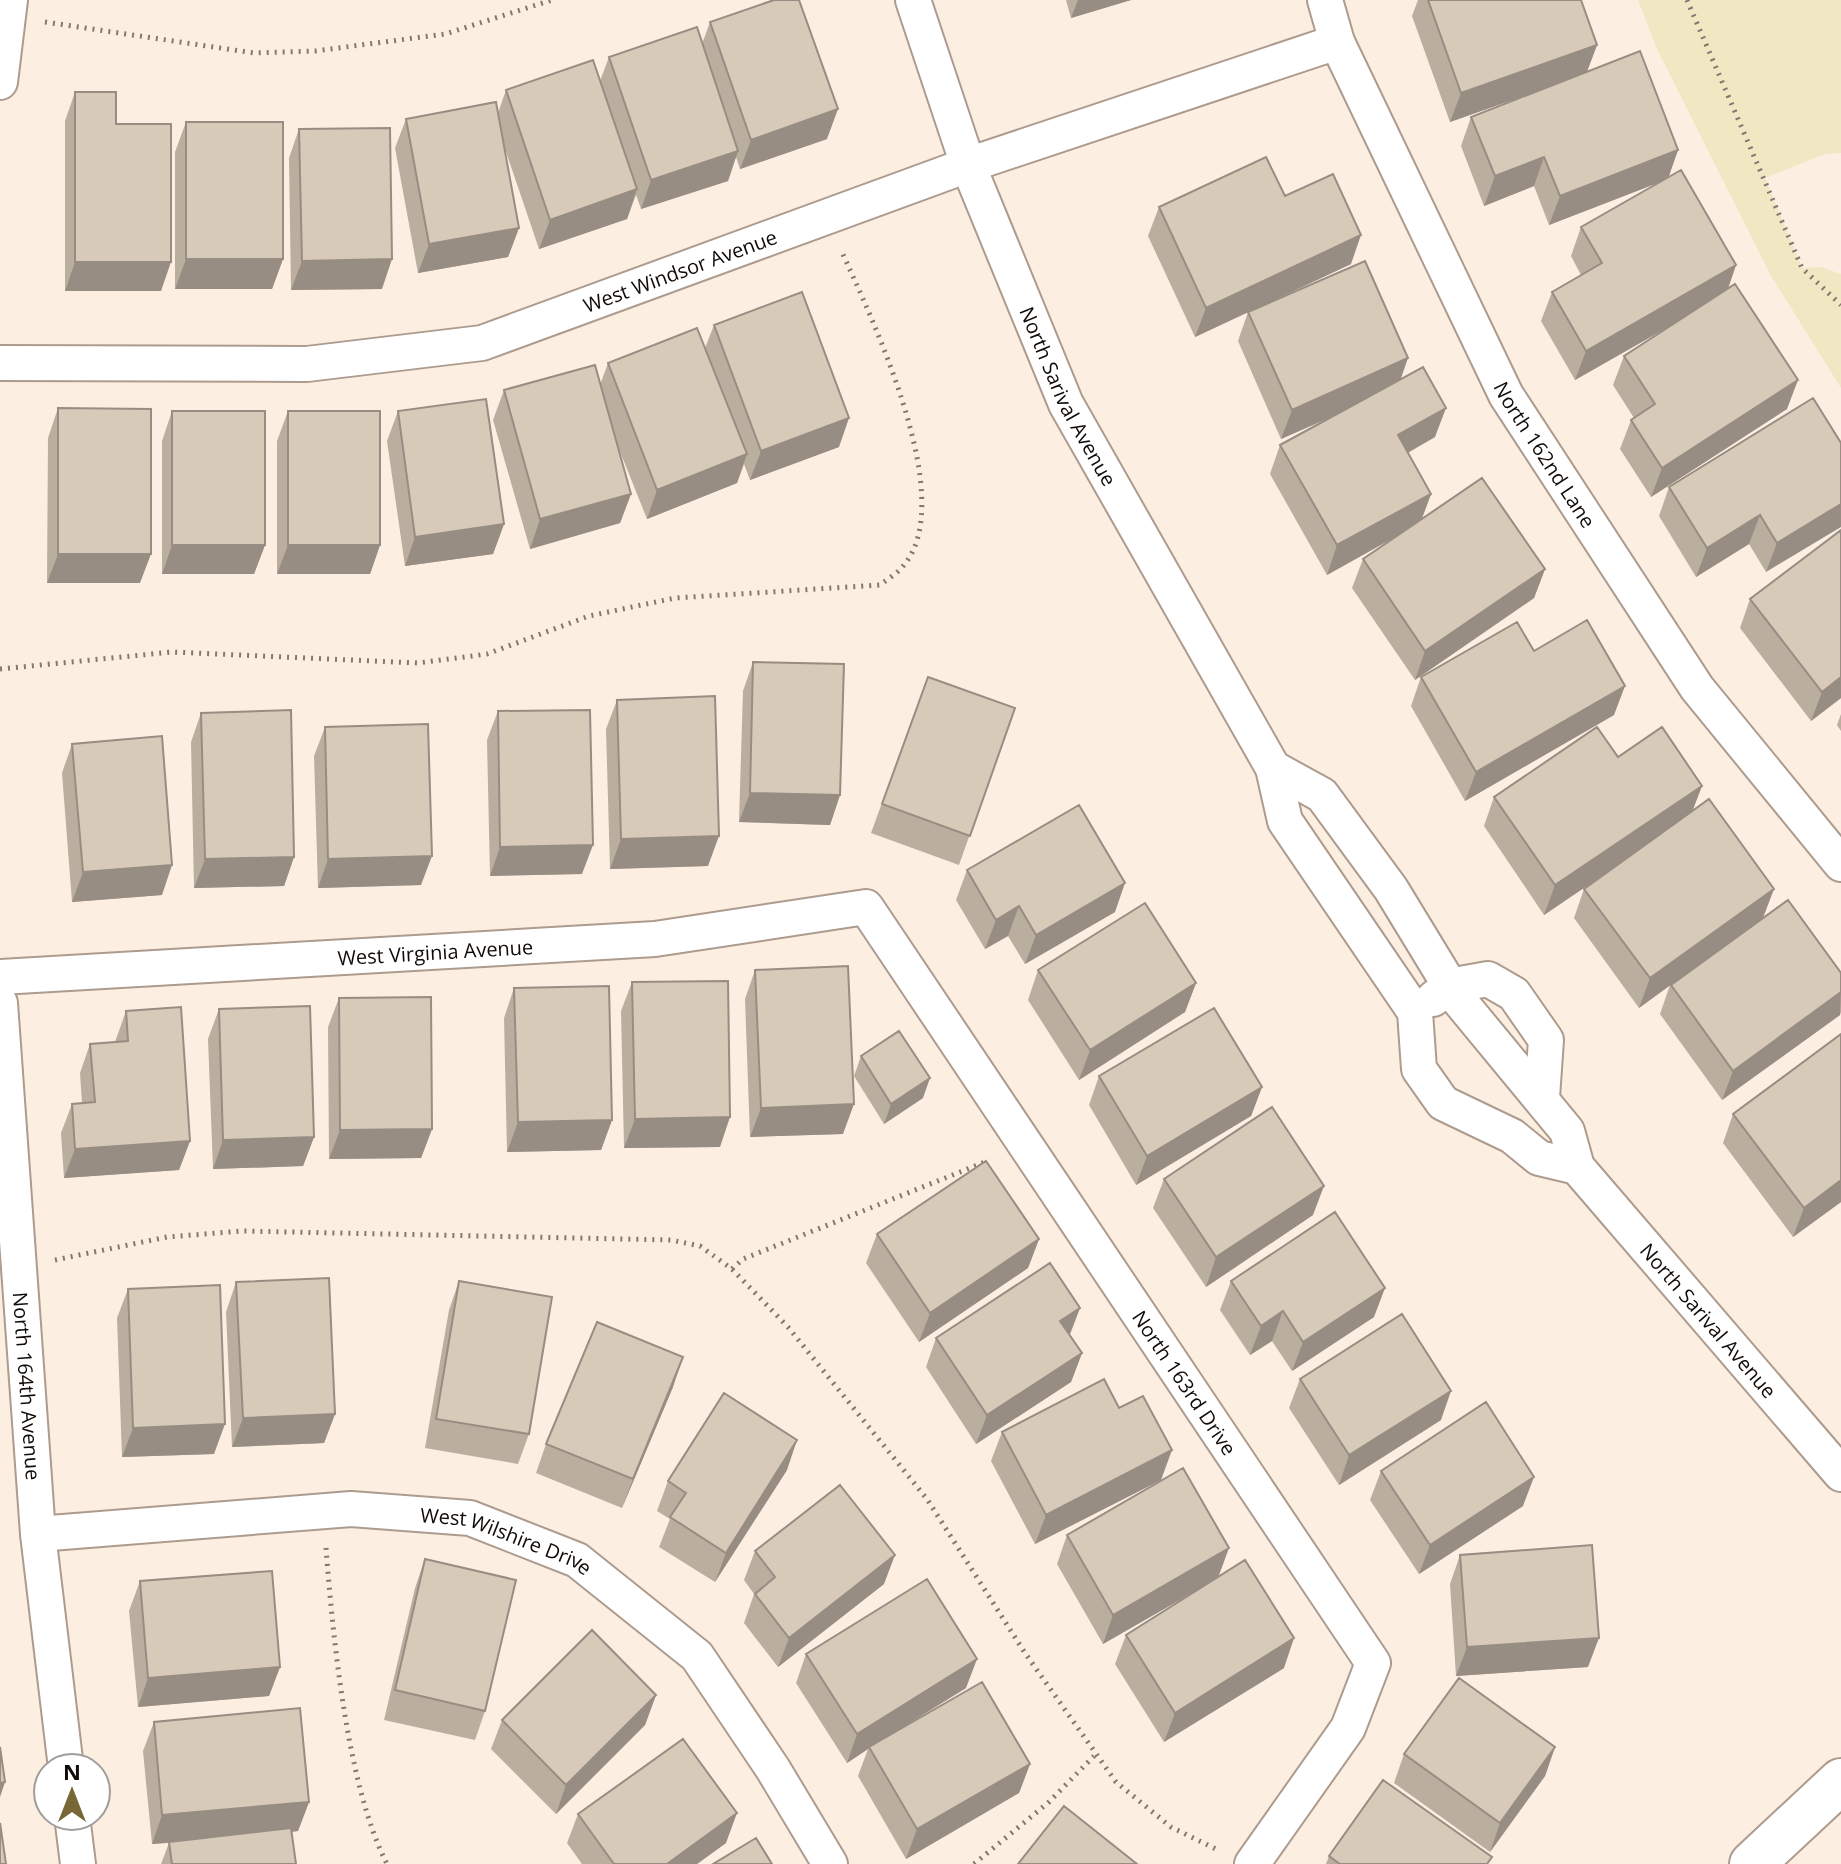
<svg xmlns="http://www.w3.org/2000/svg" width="1841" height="1864" font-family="'Open Sans',sans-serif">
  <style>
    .sand { fill: #f1e7c2 }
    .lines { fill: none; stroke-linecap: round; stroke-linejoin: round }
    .street-casing { stroke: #ad9b8e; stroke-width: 38 }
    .secondary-casing { stroke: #ad9b8e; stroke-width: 48 }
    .path { stroke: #827870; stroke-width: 5; stroke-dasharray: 2 6; stroke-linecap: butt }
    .street { stroke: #fff; stroke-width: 34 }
    .secondary { stroke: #fff; stroke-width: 44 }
    .wall { fill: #baae9f }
    .shaded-wall { fill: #978d82 }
    .building { fill: #d8cab9; stroke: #978d82; stroke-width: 2 }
    .labels { text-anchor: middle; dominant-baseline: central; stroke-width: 7; stroke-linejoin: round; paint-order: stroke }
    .street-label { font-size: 20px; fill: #110b07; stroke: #fff }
  </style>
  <rect width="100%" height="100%" fill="#fdeee2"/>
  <path class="sand" d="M1638,0h203v153l-16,1 -60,24 37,90 19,-1 20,7v114l-71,-114 -113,-225z"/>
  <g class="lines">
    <g class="street-casing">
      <g id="street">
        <path id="s1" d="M913,0l55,165 98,239 207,364 12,53 130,191 4,57 24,34 69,33 27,22 38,9"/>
        <path id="s2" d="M1325,0l12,42 169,353 191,293 144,176"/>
        <path d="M0,82l10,-82"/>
        <path id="s3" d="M0,363l307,1 175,-21 486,-178 369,-123"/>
        <path id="s4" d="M1273,768l49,27 69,94 67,110 109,132 10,36 264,307"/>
        <path id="s5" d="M0,977l655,-38 211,-32 507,756 -25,65 -96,136"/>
        <path d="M1433,999l16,-13 39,-7 26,15 32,46 -4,57"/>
        <path id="s6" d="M0,1003l38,531 28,234"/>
        <path id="s7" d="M38,1534l313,-25 119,9 107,42 120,96 76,113 57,95"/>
        <path d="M72,1816l6,48"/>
      </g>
    </g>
    <g class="secondary-casing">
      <path id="secondary" d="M1752,1864l89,-83"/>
    </g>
    <path class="path" d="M1687,0l115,268 39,37
      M45,22l209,31 61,-2 130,-17 107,-34
      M0,669l172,-17 246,11 69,-9 102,-38 86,-18 205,-13c8,-6 18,-12 24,-20 55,-66 -32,-246 -63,-315
      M55,1260l112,-23 75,-6 429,9 29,6 32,23 56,58 139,172 98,154 91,129 55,45 47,23
      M732,1269l11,-10 242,-97
      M326,1548c7,89 21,238 61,316
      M974,1864l75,-62 45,-46"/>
    <use href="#street" class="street"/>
    <use href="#secondary" class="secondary"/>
  </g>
  <path class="wall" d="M1066,0h65l-60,18z
    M1418,0h163l16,45 -10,27 91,78 -10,27 68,88 -8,24 59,120 -136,88 -31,-48 11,-29 3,-2 -21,-33 11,-29 46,-30 -95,54 -34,-59 11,-29 29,-17 -10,-19 10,-29 79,-45 -111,43 -15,-39 -50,20 -23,-60 10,-29 58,-23 -79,28 -38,-106z
    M710,22l117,117 -87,30 -4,-12 -8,24 -87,28 -5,-14 -9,24 -88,30 -36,-106 16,85 -11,29 -90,16 -23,-125 11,-29 92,-6 8,-23 94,-9 9,-24 93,-13z
    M75,92l41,32 45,167h-96v-170z
    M186,122l97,137 -11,30h-97v-137z
    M299,129l83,160 -91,1 -2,-132z
    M1285,196l66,68 -156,73 -47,-101 11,-29z
    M1248,312l153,67 34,58 -27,16 23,41 -9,25 123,50 -11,29 -119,82 -63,-92 11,-29 32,-22 -68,38 -57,-101 10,-29 54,-29 -53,23 -43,-98z
    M714,325l125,122 -89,33 -6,-16 -7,19 -90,36 -32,-80 16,55 -11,29 -90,26 -37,-129 11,-30 96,-5 8,-22 97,-15z
    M58,408l82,175h-93l1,-145z
    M172,411l93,134 -11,29h-92v-133z
    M288,411l92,134 -10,29h-93v-133z
    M398,411l106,113 -11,30 -88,12 -18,-125z
    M1841,443l-75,129 -17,-28 -53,33 -37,-61 10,-29z
    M1750,599l91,99 -30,23 -71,-93z
    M1534,651l80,64 -149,86 -54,-95 10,-29z
    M753,662l87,133 -10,30 -91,-3 4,-131z
    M928,677l87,31 -56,157 -88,-32z
    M617,700l91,166 -98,3 -4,-140z
    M498,711l84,163 -92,2 -3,-136z
    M201,713l93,144 -10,29 -90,2 -3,-146z
    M1841,714v17l-4,-6z
    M325,727l96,158 -103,3 -4,-132z
    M72,744l90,151 -90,7 -10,-129z
    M1618,757l75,53 70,107 78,56v39l-1,3 -118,85 -62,-86 10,-29 -31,23 -65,-90 10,-29 31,-22 -71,48 -60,-89 10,-29z
    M967,870l148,42 -90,52 -17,-28 -23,13 -29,-49z
    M755,970l88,164 -93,3 -5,-138z
    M1038,970l158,13 -11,29 -106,68 -51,-80z
    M632,982l88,165 -96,1 -3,-137z
    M514,988l98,132 -11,30 -94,2 -3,-134z
    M339,998l93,131 -11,29 -92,1 -1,-132z
    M219,1009l95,128 -11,29 -90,3 -5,-130z
    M126,1011l64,130 -11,29 -115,8 -3,-45 11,-29 10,-1 -2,-30 10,-29 25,-2z
    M1841,1034v168l-48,35 -70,-94 10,-29z
    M861,1056l62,42 -39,26 -30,-48z
    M1099,1076l163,11 -11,29 -115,69 -47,-80z
    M1164,1179l149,36 -107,72 -53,-79z
    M877,1234l162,5 -11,29 -109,74 -53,-79z
    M459,1281l70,153 -11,30 -93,-16 24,-138z
    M1231,1281l143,36 -82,54 -20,-30 -22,14 -30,-45z
    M236,1282l99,132 -11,29 -92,4 -6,-135z
    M128,1289l86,165 -92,3 -5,-139z
    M1070,1335l12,18 -11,29 -95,62 -50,-77 10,-29z
    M1300,1379l141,41 -102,65 -50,-77z
    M673,1387l-51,121 -86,-35 10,-29z
    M1002,1432l159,48 -126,64 -44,-83z
    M787,1470l-72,112 -56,-35 11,-28 -13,-8 11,-30z
    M1381,1471l142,35 -104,68 -49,-74z
    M1067,1535l152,42 65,91 -120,74 -49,-78 11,-29 78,-49 -101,58 -46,-80z
    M755,1551l129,33 -106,83 -34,-44 10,-29 -10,-14z
    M1460,1555l128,112 -132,9 -6,-92z
    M425,1559l60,152 -10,29 -91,-20 31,-132z
    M140,1581l140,86 -11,29 -131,11 -9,-96z
    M806,1654l160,34 -61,38 125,38 -11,29 -113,66 -48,-83 10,-27 -21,14 -51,-80z
    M656,1695l-11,30 -89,89 -65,-65 11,-29z
    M154,1722l155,80 -11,29 -6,1 4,32h-135l8,-21 -17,1 -9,-93z
    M1555,1747l-10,29 -55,76 -96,-69 10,-29z
    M578,1814l148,29 -29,21h-115l-15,-21z
    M1329,1856l160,8h-163z"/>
  <path class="shaded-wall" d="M1078,0h53l-60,18z
    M1597,45l-11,29 -136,48 11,-29z
    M838,109l-11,30 -87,30 11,-29z
    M1678,150l-10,29 -119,46 11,-29z
    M738,151l-10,30 -87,28 10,-29z
    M1544,157l-10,29 -50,20 11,-30z
    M637,189l-10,30 -88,30 11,-29z
    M519,228l-11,29 -90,16 11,-29z
    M1361,235l-10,29 -156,73 11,-29z
    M186,259h97l-11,30h-97z
    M392,259l-10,30 -91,1 11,-29z
    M75,262h96l-10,29h-96z
    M1736,265l-10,29 -151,86 11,-29z
    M1408,358l-10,29 -117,52 11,-29z
    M1798,380l-11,29 -136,88 11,-29z
    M1446,408l-11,29 -48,27 11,-29z
    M849,418l-10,29 -89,33 11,-29z
    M747,454l-10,29 -90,36 10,-29z
    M631,494l-11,29 -90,26 10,-30z
    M1431,494l-11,29 -93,52 10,-30z
    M1841,504v23l-75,45 11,-29z
    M1760,515l-11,29 -53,33 11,-29z
    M504,524l-11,30 -88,12 10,-29z
    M172,545h93l-11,29h-92z
    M288,545h92l-10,29h-93z
    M58,554h93l-11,29h-93z
    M1545,569l-11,29 -119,82 10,-29z
    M1841,677v21l-30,23 11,-29z
    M1625,686l-11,29 -149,86 11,-29z
    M1702,786l-11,29 -147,100 11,-30z
    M750,793l90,2 -10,30 -91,-3z
    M719,836l-11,30 -98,3 11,-30z
    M593,845l-11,29 -92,2 10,-29z
    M432,856l-11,29 -103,3 10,-29z
    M294,857l-10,29 -90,2 11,-29z
    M172,865l-10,30 -90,7 11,-30z
    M1125,883l-10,29 -90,52 11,-29z
    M1774,889l-11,29 -124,90 11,-30z
    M1019,906l-11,30 -23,13 11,-29z
    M1196,983l-11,29 -106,68 11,-30z
    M1841,992l-1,23 -118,85 11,-29z
    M930,1078l-7,20 -39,26 7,-20z
    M1262,1087l-11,29 -115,69 11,-29z
    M854,1104l-11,30 -93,3 11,-29z
    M730,1117l-10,30 -96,1 11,-29z
    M612,1120l-11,30 -94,2 11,-30z
    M432,1129l-11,29 -92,1 11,-29z
    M314,1137l-11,29 -90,3 10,-29z
    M190,1141l-11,29 -115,8 11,-29z
    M1841,1180v22l-48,35 11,-29z
    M1324,1186l-11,29 -107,72 10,-30z
    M1039,1239l-11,29 -109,74 11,-29z
    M1385,1288l-11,29 -82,54 11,-29z
    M1080,1308l-11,29 -9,-16z
    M1283,1311l-11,30 -22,14 11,-29z
    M1082,1353l-11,29 -95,62 11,-29z
    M683,1357l-10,30 -51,121 11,-29z
    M1451,1391l-10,29 -102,65 10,-30z
    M335,1414l-11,29 -92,4 11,-29z
    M225,1424l-11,30 -92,3 11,-29z
    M797,1440l-10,30 -72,112 11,-29z
    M1172,1450l-11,30 -126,64 11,-29z
    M1534,1477l-11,29 -104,68 11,-29z
    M1229,1548l-11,30 -115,66 10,-29z
    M895,1555l-11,29 -106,83 11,-29z
    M1294,1638l-10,30 -120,74 11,-29z
    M1599,1638l-11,29 -132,9 11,-29z
    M977,1659l-11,29 -97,60v-1l-1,2 -21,14 10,-29z
    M280,1667l-11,29 -131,11 10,-29z
    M656,1695l-11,30 -89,89 10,-29z
    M1555,1747l-10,29 -55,76 10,-29z
    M1030,1764l-11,29 -113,66 11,-30z
    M5,1782l-5,15v-14z
    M309,1802l-11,29 -146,13 10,-29z
    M737,1813l-11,30 -29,21h-30z"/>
  <path class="building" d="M774,0h25l39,109 -87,31 -41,-118z
    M1428,0h153l16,45 -136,48z
    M697,27l41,124 -87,29 -42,-123z
    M1640,51l38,99 -118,46 -16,-39 -49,19 -24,-59z
    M593,60l44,129 -87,31 -44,-130z
    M75,92h41v32h55v138h-96z
    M496,102l23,126 -90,16 -23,-125z
    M186,122h97v137h-97z
    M390,128l2,131 -90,2 -3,-132z
    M1266,157l19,39 48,-22 28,61 -155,73 -47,-101z
    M1681,170l55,95 -150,86 -34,-59 50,-29 -21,-36z
    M1365,261l43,97 -116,52 -44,-98z
    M1735,284l63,96 -136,88 -31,-48 24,-16 -31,-48z
    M802,292l47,126 -88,33 -47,-126z
    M697,328l50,126 -90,36 -49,-127z
    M595,365l36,129 -91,25 -36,-129z
    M1423,367l23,41 -48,27 33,59 -94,51 -57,-100z
    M1813,398l28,45v61l-64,39 -17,-28 -53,33 -38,-61z
    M486,399l18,125 -89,13 -17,-126z
    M58,408l93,1v145h-93z
    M172,411h93v134h-93z
    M288,411h92v134h-92z
    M1482,478l63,91 -120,82 -62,-92z
    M1841,530v147l-19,15 -72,-93z
    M1587,620l38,66 -149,86 -55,-95 96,-55 17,29z
    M753,662l91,2 -4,131 -90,-2z
    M928,677l87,31 -45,128 -88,-32z
    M715,696l4,140 -98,3 -4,-139z
    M291,710l3,147 -89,2 -4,-146z
    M590,710l3,135 -93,2 -2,-136z
    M428,724l4,132 -104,3 -3,-132z
    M1597,727l21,30 44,-30 40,59 -147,99 -61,-88z
    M162,736l10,129 -89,7 -11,-128z
    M1709,799l65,90 -124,89 -66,-89z
    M1079,805l46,78 -89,52 -17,-29 -23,14 -29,-50z
    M1788,900l53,73v19l-108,79 -62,-86z
    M1145,903l51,80 -106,67 -52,-80z
    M848,966l6,138 -93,4 -6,-138z
    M728,981l2,136 -95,2 -3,-137z
    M609,986l3,134 -94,2 -4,-134z
    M431,997l1,132 -92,1 -1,-132z
    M310,1006l4,131 -91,3 -4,-131z
    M181,1007l9,134 -115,8 -3,-45 23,-2 -5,-58 38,-3 -2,-30z
    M1214,1008l48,79 -115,69 -48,-80z
    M899,1031l31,47 -39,26 -30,-48z
    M1841,1034v146l-37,28 -71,-94z
    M1272,1107l52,79 -108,71 -52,-78z
    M986,1161l53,78 -109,74 -53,-79z
    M1335,1212l50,76 -82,54 -20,-31 -22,15 -30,-45z
    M1050,1263l30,45 -20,13 22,32 -95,62 -51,-77z
    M329,1278l6,136 -92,4 -7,-136z
    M459,1281l93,16 -23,137 -93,-15z
    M220,1285l5,139 -92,4 -5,-139z
    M1402,1314l49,77 -102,64 -49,-76z
    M597,1322l86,35 -50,122 -87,-35z
    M1104,1379l15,29 24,-12 29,54 -126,65 -44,-83z
    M724,1393l73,47 -71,113 -56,-36 16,-24 -18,-12z
    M1486,1402l48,75 -104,68 -49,-74z
    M1183,1468l46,80 -116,67 -46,-80z
    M840,1485l55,70 -106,83 -34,-44 20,-17 -20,-26z
    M1592,1545l7,93 -132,9 -7,-92z
    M425,1559l91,21 -31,131 -90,-21z
    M1245,1560l49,78 -119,75 -49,-78z
    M272,1571l8,96 -132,11 -8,-97z
    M927,1579l50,80 -120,75 -51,-80z
    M592,1630l64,65 -90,90 -64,-65z
    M1459,1678l96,69 -55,76 -96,-69z
    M982,1682l48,82 -113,65 -48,-82z
    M300,1708l9,94 -147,13 -8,-93z
    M683,1739l54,74 -70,51h-53l-36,-50z
    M0,1747l5,35 -5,1z
    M1383,1780l109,77 -5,7h-147l-11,-8z
    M1064,1806l73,58h-119z
    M0,1823l6,41h-6z
    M291,1828l5,36h-124l-3,-22z
    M756,1838l16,26h-59z"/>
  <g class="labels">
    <g class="street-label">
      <text stroke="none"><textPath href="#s3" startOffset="694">West Windsor Avenue</textPath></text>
      <text stroke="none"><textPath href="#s1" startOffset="426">North Sarival Avenue</textPath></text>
      <text stroke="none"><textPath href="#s2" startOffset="506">North 162nd Lane</textPath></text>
      <text stroke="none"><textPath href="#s5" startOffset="436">West Virginia Avenue</textPath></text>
      <text stroke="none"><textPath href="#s4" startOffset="712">North Sarival Avenue</textPath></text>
      <text stroke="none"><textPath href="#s5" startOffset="1442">North 163rd Drive</textPath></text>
      <text stroke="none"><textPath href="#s6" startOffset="384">North 164th Avenue</textPath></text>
      <text stroke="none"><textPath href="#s7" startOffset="474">West Wilshire Drive</textPath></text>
    </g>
  </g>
  <g transform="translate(72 1792)"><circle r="38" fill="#ffffff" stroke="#a09d9c" stroke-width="2"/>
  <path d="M0-6L14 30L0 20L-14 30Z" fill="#776735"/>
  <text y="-12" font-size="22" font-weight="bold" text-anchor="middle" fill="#110b07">N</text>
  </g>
</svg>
